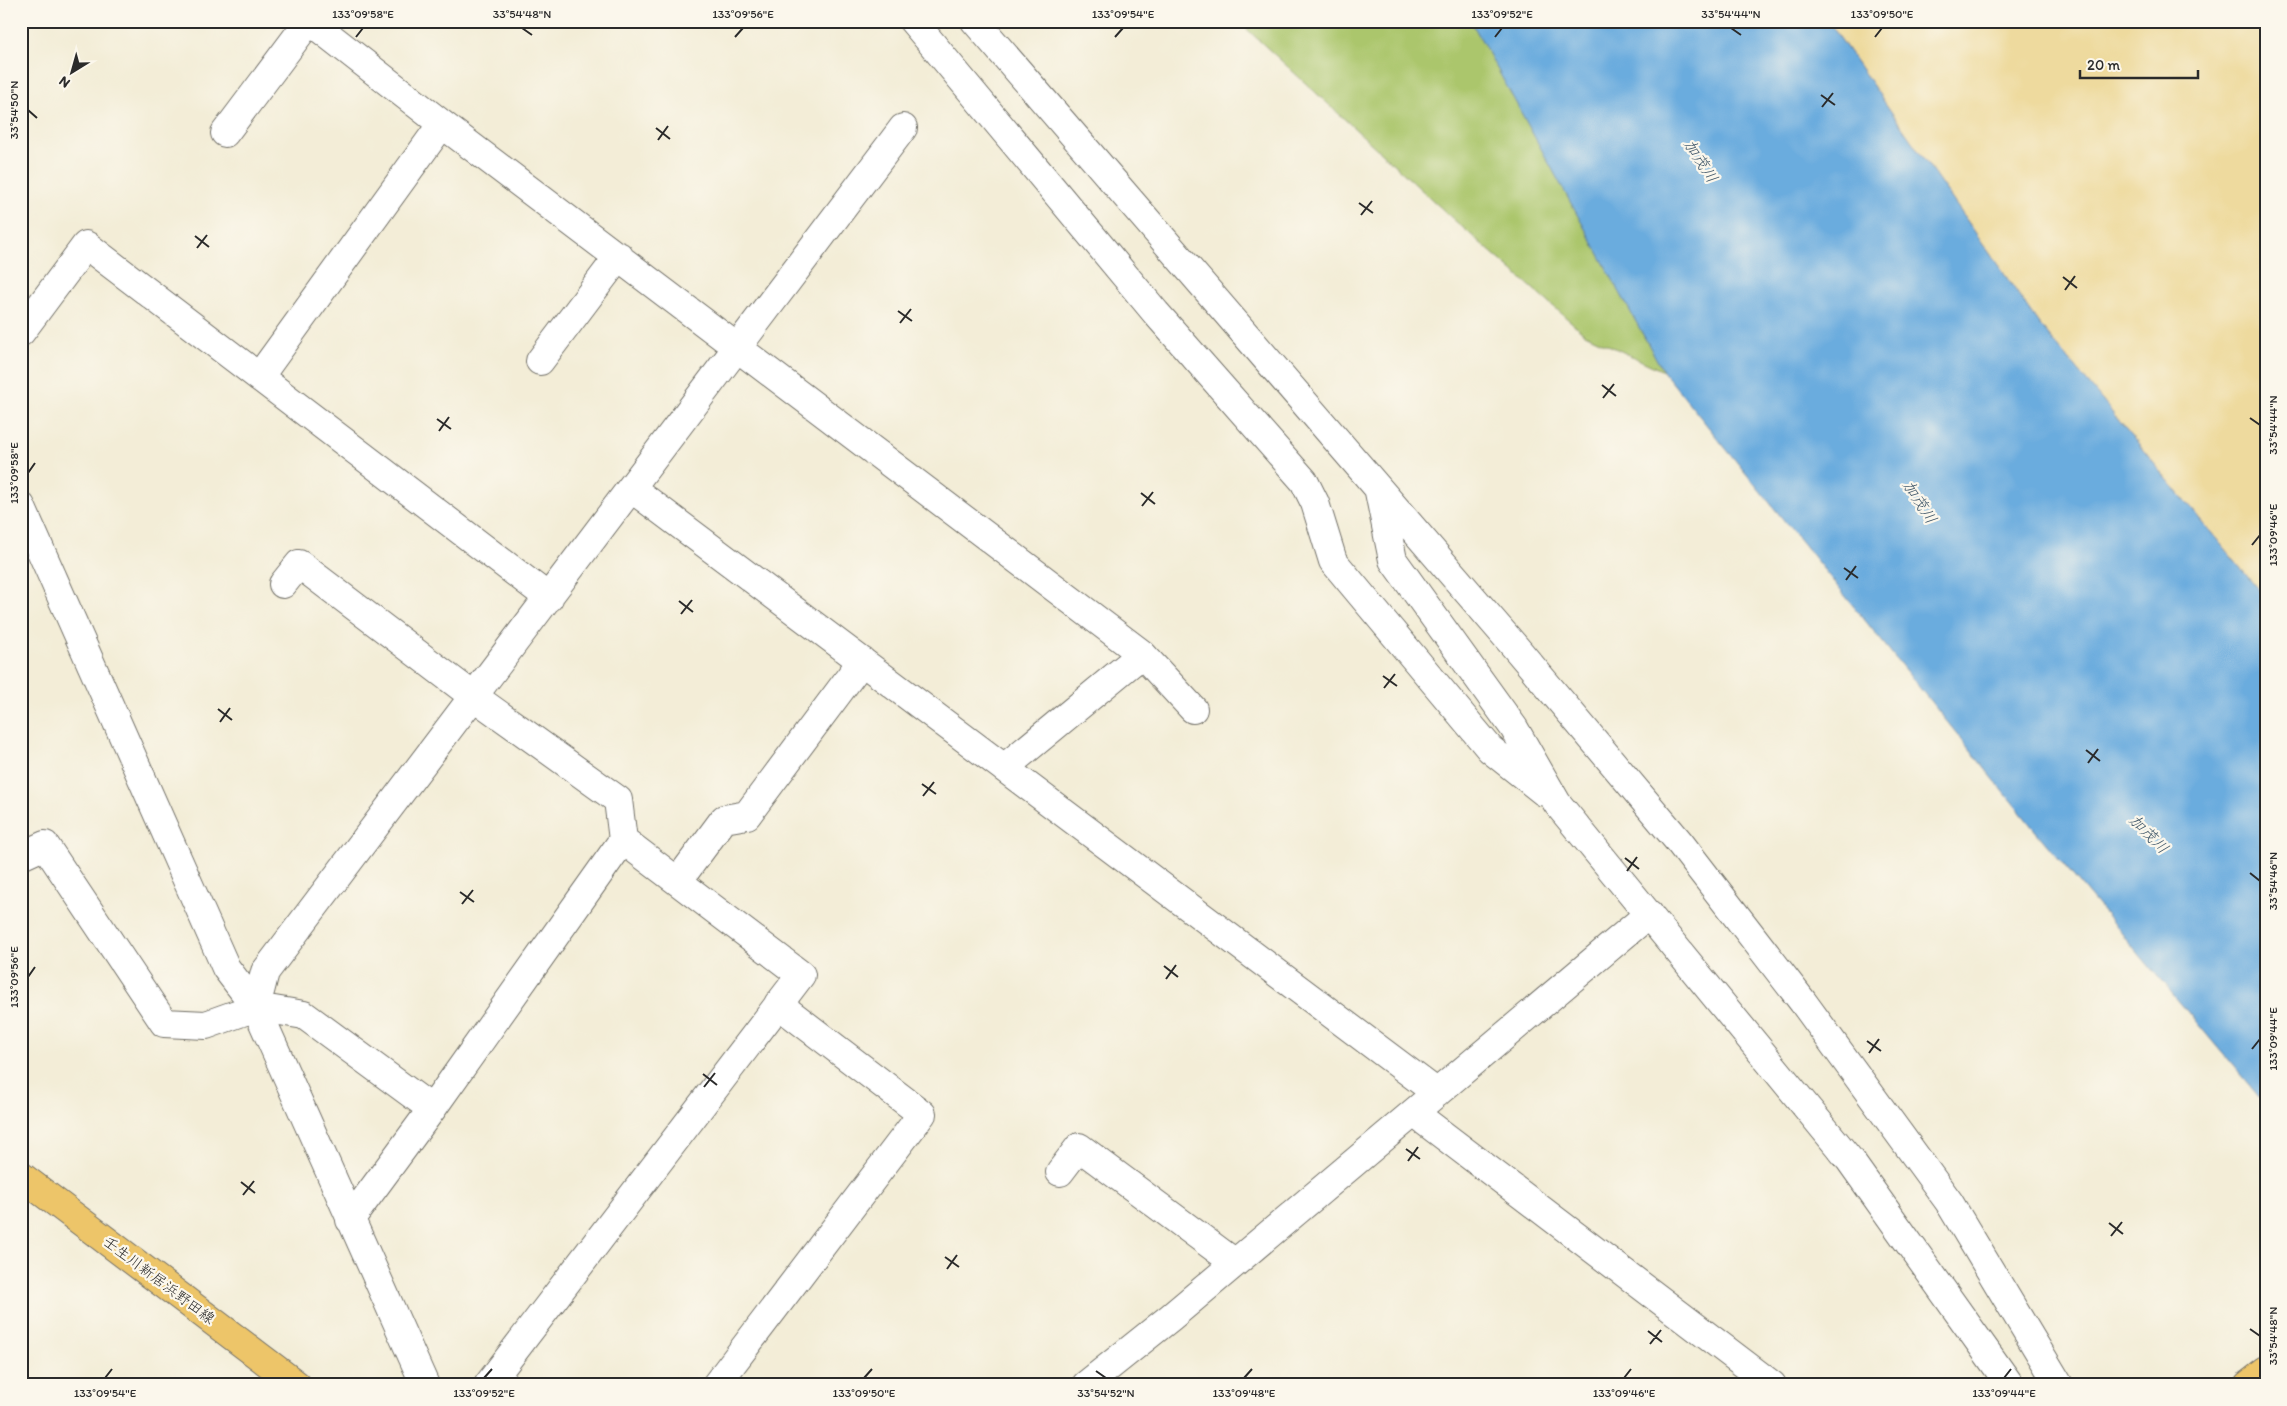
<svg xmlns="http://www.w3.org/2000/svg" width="2287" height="1406" font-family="Itim,'Klee One',sans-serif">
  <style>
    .green { fill: #abc66c; stroke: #6b784c }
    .sand { fill: #eeda9e; stroke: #8c8264 }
    .water { fill: #6bacde; stroke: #4b6c84 }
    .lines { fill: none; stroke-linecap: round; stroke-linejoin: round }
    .minor-casing { stroke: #716f67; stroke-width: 30 }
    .major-casing { stroke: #716f67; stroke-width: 30 }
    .minor { stroke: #fff; stroke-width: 28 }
    .major { stroke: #edc569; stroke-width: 28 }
    .ticks { fill: none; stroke: #2b2b2b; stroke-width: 2 }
    .labels { text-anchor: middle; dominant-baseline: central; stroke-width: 4.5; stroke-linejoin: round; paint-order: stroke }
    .street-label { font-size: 15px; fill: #2b2b2b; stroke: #fbf7ec }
    .water-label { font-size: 16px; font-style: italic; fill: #41586a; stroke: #fbf7ec }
    .neatline { fill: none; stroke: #2b2b2b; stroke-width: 2 }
    .ticks-label { font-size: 12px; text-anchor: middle; fill: #2b2b2b }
  </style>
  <rect width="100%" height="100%" fill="#fbf7ec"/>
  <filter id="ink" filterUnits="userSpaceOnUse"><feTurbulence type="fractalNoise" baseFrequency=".02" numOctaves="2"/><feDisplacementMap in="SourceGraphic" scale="10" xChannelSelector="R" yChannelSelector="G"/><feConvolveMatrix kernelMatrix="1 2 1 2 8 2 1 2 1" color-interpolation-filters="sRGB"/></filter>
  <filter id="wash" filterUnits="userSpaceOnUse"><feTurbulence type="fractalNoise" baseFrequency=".0096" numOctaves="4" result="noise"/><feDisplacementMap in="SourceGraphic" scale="20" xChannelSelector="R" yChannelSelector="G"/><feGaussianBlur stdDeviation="1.12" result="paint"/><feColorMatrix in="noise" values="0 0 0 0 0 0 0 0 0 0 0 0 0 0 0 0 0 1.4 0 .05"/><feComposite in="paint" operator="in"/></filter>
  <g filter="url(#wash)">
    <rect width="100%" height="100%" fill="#f3edd7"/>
    <path class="green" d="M1238,21h233l192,350 -78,-37 -132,-115z"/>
    <path class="sand" d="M1828,21h438v578l-227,-275z"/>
    <path class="water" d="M1471,21h357l211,303 227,275v506l-228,-271 -375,-463z"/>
  </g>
  <g filter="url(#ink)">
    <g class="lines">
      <g class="minor-casing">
        <path id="minor" d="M310,21l132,103 700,530 51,55
          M913,21l243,292 148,168 11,22 18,58 157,188 54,43
          M975,21l541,627 164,195 123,159 146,200 110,183
          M225,133l84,-112
          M21,332l65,-87 463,353
          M540,361l79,-105
          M259,377l183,-253
          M631,488l806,605
          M1379,492l14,68 121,168 43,75 292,356 161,226
          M21,506l205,462 30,39 169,378
          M283,584l16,-20 174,132 145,104 5,40 178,135 -313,410
          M1004,768l138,-114
          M21,856l24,-11 119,178 42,2 50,-18 48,8 128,94
          M678,881l46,-62 23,-4 115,-154
          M256,1007l9,-35 638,-844
          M1414,1113l358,272
          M1060,1172l19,-25 156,116
          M350,1220l82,-111 191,-269
          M716,1385l206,-271 -144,-110
          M1086,1385l85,-68 478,-403"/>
      </g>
      <g class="major-casing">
        <path id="major" d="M21,1176l276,209
          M2248,1385l18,-14"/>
      </g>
      <use href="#minor" class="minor"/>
      <use href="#major" class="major"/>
    </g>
  </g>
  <path class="ticks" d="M522,28l10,7M1731,28l10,7M356,37l7,-9M735,37l8,-9M1115,37l8,-9M1495,37l7,-9M1875,37l7,-9M1821,95l14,10M1822,107l11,-14M28,110l9,8M656,128l14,11M658,140l10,-14M1359,203l14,10M1361,215l11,-14M195,236l14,11M197,248l10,-13M2063,277l14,11M2065,290l10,-14M898,311l14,10M900,323l11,-14M1602,385l14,11M1603,398l11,-14M2250,418l10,7M437,419l14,10M439,431l10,-14M28,473l7,-10M1141,493l14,11M1142,506l11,-14M2252,545l8,-10M1844,568l14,10M1846,580l10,-14M679,601l14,11M681,614l11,-14M1383,676l14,10M1384,688l11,-14M218,709l14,11M220,722l10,-14M2086,750l14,11M2088,763l10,-14M922,784l14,10M923,796l11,-14M1625,858l14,11M1627,871l10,-14M2250,873l10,8M460,892l14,10M462,904l11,-14M1164,966l14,11M28,977l7,-10M1166,979l10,-14M1867,1041l14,10M2252,1049l8,-10M1869,1053l10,-14M703,1074l14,11M704,1087l11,-14M1406,1149l14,10M1408,1161l10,-14M241,1182l14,11M243,1195l11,-14M2109,1223l14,11M2111,1236l11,-14M945,1257l14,10M947,1269l10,-14M2250,1329l10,7M1648,1331l14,11M1650,1344l11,-14M1096,1371l10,7M105,1378l7,-9M484,1378l8,-9M864,1378l8,-9M1244,1378l8,-9M1624,1378l7,-9M2004,1378l7,-9"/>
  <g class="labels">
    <g class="street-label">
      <text transform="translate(159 1280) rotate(37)">壬生川新居浜野田線</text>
    </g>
    <g class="water-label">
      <text transform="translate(1701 161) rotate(57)">加茂川</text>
      <text transform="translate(1920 502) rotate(57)">加茂川</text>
      <text transform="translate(2149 834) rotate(45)">加茂川</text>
    </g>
  </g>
  <rect width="2287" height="1406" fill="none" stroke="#fbf7ec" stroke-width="55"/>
  <g transform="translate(72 72) rotate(217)" stroke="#fbf7ec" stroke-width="4" paint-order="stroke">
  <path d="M0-4L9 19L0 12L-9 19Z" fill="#2b2b2b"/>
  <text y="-8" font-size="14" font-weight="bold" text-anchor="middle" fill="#2b2b2b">N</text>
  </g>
  <path d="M2080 70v8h118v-8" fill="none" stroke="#2b2b2b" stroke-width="2.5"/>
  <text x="2087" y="70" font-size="15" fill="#2b2b2b" stroke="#fbf7ec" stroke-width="4" paint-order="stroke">20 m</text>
  <rect x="28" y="28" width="2232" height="1350" class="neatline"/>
  <g class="ticks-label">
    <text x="363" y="18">133°09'58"E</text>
    <text x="522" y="18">33°54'48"N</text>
    <text x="743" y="18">133°09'56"E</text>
    <text x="1123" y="18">133°09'54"E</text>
    <text x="1502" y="18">133°09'52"E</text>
    <text x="1731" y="18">33°54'44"N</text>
    <text x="1882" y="18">133°09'50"E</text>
    <text transform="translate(14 110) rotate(-90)" y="4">33°54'50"N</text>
    <text transform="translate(2273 425) rotate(-90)" y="4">33°54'44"N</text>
    <text transform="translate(14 473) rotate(-90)" y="4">133°09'58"E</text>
    <text transform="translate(2273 535) rotate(-90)" y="4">133°09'46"E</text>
    <text transform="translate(2273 881) rotate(-90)" y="4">33°54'46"N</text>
    <text transform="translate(14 977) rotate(-90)" y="4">133°09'56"E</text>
    <text transform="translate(2273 1039) rotate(-90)" y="4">133°09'44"E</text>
    <text transform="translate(2273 1336) rotate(-90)" y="4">33°54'48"N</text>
    <text x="105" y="1397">133°09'54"E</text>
    <text x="484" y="1397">133°09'52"E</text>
    <text x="864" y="1397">133°09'50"E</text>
    <text x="1106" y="1397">33°54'52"N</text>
    <text x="1244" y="1397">133°09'48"E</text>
    <text x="1624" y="1397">133°09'46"E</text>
    <text x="2004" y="1397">133°09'44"E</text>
  </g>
</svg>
